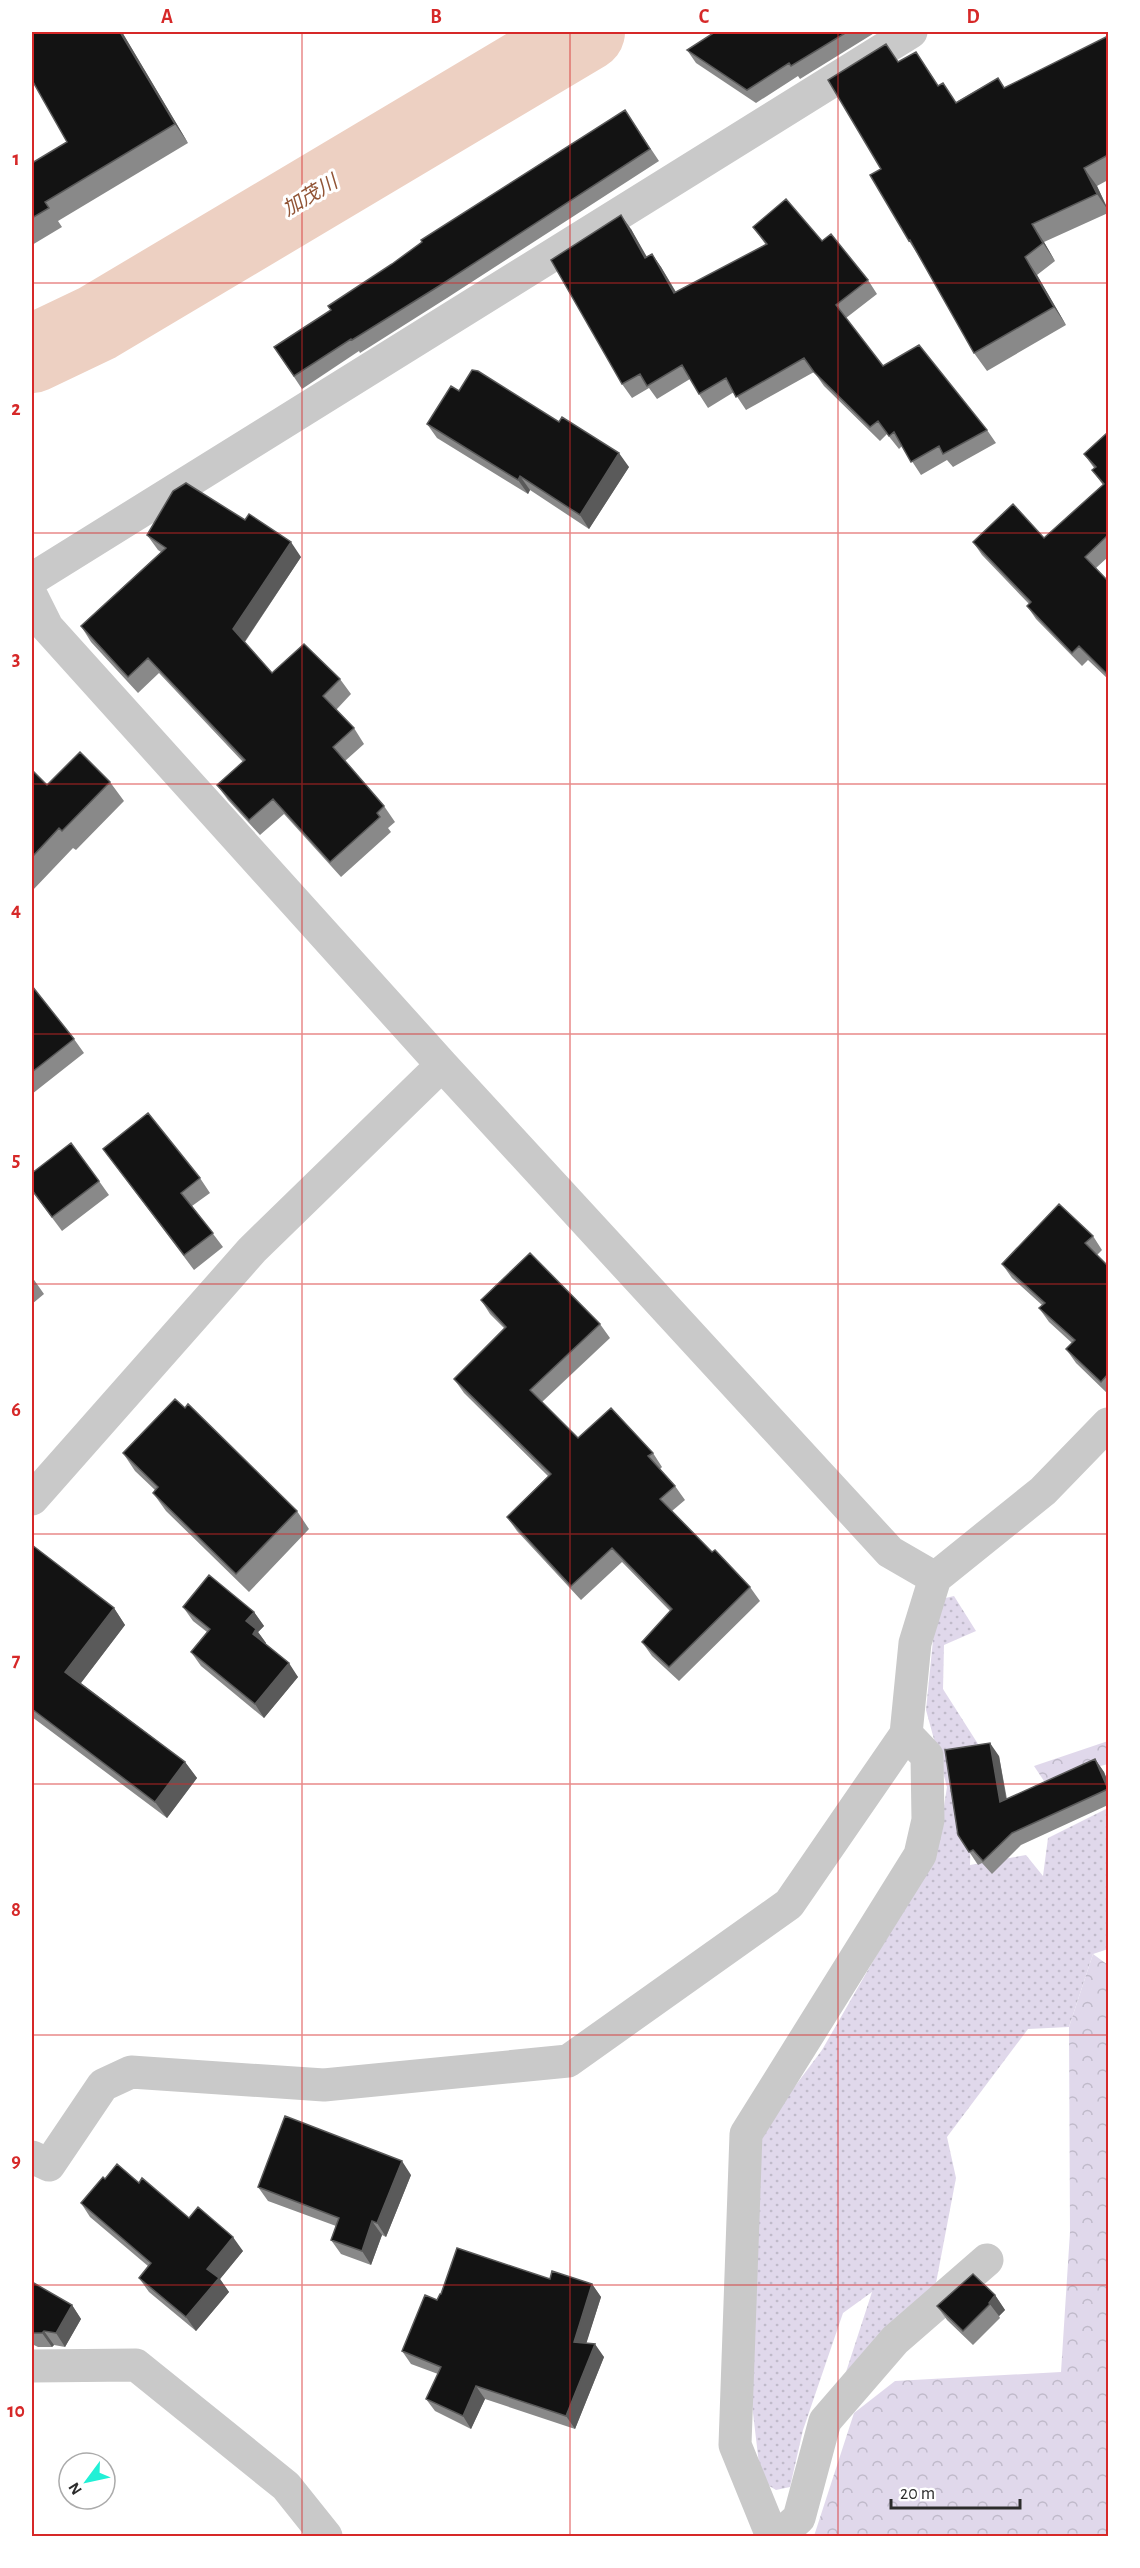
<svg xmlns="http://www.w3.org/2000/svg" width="1140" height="2568" font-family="'Alegreya Sans','Noto Sans JP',sans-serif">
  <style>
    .grass { fill: url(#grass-dots) }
    .forest { fill: url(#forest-crowns) }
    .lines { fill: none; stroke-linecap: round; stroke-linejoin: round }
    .river { stroke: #edd0c2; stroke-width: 78 }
    .minor { stroke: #c9c9c9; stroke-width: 33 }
    .wall { fill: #898989 }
    .shaded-wall { fill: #5a5a5a }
    .building { fill: #131313; stroke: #5a5a5a; stroke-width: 1.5 }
    .grid { fill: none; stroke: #d62828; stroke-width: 1.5; stroke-opacity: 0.55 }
    .labels { text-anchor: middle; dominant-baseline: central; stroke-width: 6; stroke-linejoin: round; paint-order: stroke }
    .water-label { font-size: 20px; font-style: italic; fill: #925536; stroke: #fff }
    .neatline { fill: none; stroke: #d62828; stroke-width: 2 }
    .grid-label { font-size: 20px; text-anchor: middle; font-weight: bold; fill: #d62828 }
  </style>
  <defs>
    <pattern id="grass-dots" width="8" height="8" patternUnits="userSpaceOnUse" patternTransform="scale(1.5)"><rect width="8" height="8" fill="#e0d8eb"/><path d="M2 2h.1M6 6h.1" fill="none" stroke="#c0baca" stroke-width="1.8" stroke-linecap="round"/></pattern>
    <pattern id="forest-crowns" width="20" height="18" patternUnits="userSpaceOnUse" patternTransform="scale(1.5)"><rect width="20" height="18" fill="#e0d8eb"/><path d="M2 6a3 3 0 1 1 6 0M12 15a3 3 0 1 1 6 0" fill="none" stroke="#c0baca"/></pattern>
  </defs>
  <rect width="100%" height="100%" fill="#fff"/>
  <path class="grass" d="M954,1596l22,35 -32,14 -1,44 49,77 -21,57 -1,42 56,-10 17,21 5,-38 60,-30v141l-15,5 -24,73 -41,2 -81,108 9,41 -20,105 -90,89 26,-80 -29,21 -40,117 -13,57 -14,3 -15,-9 -12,-102 5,-238 68,-91 115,-200 10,-63 -21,-77 11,-110z"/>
  <path class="forest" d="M1108,1741v23l-64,17 -10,-15z
    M1093,1954l15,11v571h-294l40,-123 41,-32 166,-9 9,-140 -1,-205z"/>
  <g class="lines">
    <path class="river" d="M32,354l65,-31 489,-291"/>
    <path class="minor" d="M32,579l879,-547
      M32,597l15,30 395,438 448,487 45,26
      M32,1499l220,-249 190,-185
      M32,2157l17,8 54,-80 28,-13 193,13 244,-24 221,-157 117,-170 9,-91 20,-65 108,-87 65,-67
      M32,2366l104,-1 150,121 40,50
      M772,2536l-37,-91 11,-311 174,-279 8,-35 -1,-64 -21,-22
      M779,2536l20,-18 26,-97 70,-81 92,-80"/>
  </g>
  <path class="wall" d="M32,32h90l66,111 -130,78 4,6 -30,18v-82l35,-21z
    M715,32h161l-76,47 -2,-3 -42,27 -60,-40 -9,-13z
    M1108,36v144l-11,6 11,23v4l-64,29 11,19 -18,14 29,50 -79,46 -13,-18 -54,-95 -11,-17 -28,-72 18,-107 17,-10 22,33 18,17 42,-24 7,10z
    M633,122l26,39 -212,137 -87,55 -1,-2 -57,38 -28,-42z
    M753,227l69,14 46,39 9,14 -31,24 37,48 104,64 9,13 -43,24 -6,-7 -26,15 -19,-29 -3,3 -12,-15 -7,7 -56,-55 -10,-14 -68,38 -12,-18 -26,16 -9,-14 -9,-15 -33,20 -8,-11 -17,10 -10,-14 9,-155 15,28 6,-3 9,13 15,25 90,-47z
    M459,391l170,76 -40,62 -59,-39 -2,4 -91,-56 -10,-14z
    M1108,433v124l-12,11 12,13v98l-20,-19 -6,6 -46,-47 -9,-13 2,-2 -47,-49 -9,-13 71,-4 59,-53 -11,-15 2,-2 -10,-14z
    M147,535l154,22 -56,85 27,31 68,6 11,15 -15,16 18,18 10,16 -19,17 39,45 11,16 -7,6 3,4 -50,45 -57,-63 -24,21 -32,-35 -11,-15 26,-23 -84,-89 -21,20 -47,-51 -10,-16 80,-74 -3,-2z
    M32,770l15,15 63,-3 14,19 -48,49 -3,-2 -41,43z
    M32,986l42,53 10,14 -52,41z
    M103,1149l97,29 10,15 -18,13 31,41 -29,23z
    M32,1173l67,8 10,14 -47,36 -30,-40z
    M1093,1236l9,14 -5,5 11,11v128l-32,-31 -10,-14 6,-6 -23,-21 -10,-14 3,-3 -30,-27 -10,-14z
    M32,1277l12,17 -12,10z
    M481,1300l119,24 10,14 -68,64 36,36 75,15 9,14 -2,2 15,17 10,14 -13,11 40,41 38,35 10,14 -81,80 -27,-25 -10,-14 28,-31 -48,-49 -41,38 -64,-69 -10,-14 41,-41 -84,-83 -10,-14 50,-51 -14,-14z
    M123,1453l174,58 12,18 -60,63 -83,-81 -13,-18 2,-3 -20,-19z
    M32,1545l82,63 11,17 -44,58 104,79 12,16 -30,40 -135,-101z
    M183,1607l71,5 10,14 -6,6 8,11v1l32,33 -34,41 -63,-52 -10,-14 16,-20 -14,-11z
    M999,1756l8,43 88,-40 9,13 4,10v23l-87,40 -29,29 -10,-11 -4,2 -20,-30z
    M411,2175l-25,62 -4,-2 -11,30 -30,-11 -10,-14 5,-14 -68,-25 -10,-14z
    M105,2179l34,4 50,35 54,33 -23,28 9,13 -33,39 -47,-39 -10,-14 9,-12 -58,-49 -9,-14z
    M550,2279l42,5 9,13 -15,46 18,14 -29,72 -90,-30 -14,30 -36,-18 -9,-12 12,-25 -27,-10 -9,-13 39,-57z
    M32,2282l40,23 9,14 -16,28 -11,-2 -2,2h-14l-6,-3z
    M995,2295l10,15 -6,6 1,2 -27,27 -26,-25 -10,-14z"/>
  <path class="shaded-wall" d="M120,32h2l66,111 -13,-19z
    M1084,168l13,18 11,24 -11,-16z
    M621,215l10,14 24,42 -10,-13z
    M1032,224l12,18 11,19 -12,-18z
    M652,254l9,13 23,39 -10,-13z
    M1025,257l12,18 29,50 -12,-18z
    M619,453l10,14 -40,62 -9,-14z
    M520,476l10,14 -2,4 -10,-14z
    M291,542l10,15 -58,87 -10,-15z
    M114,1608l11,17 -48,63 -12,-16z
    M254,1612l10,14 -6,6 8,11 -4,5 -9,-14 -7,-13z
    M289,1663l9,14 -34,41 -9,-14z
    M990,1743l9,13 10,59 -9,-13z
    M1095,1759l9,13 4,10v7z
    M185,1762l12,16 -30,40 -12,-16z
    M402,2161l9,14 -25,62 -9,-14z
    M372,2221l10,14 -11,30 -9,-14z
    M233,2237l10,14 -23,28 9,13 -33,39 -10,-14 21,-48z
    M592,2284l9,13 -18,57 -9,-12z
    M995,2295l10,15 -6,6 -10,-13z
    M72,2305l9,14 -16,28 -9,-14z
    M44,2331l10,14 -2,2 -10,-14z
    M595,2344l9,13 -29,72 -9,-13z
    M476,2386l9,13 -14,30 -8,-13z"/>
  <path class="building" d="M32,32h88l55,92 -130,78 4,6 -17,10v-55l35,-21 -35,-62z
    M715,32h132l-56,34 -2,-3 -42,27 -60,-40z
    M1108,36v119l-24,13 13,26 -65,30 11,19 -18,14 29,50 -80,46 -64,-113 -1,1 -39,-66 11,-6 -53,-89 58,-36 12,18 18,-10 22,34 5,-3 13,20 42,-25 6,10z
    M625,110l25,39 -211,137 -87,54 -1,-1 -57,37 -20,-29 57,-37 -3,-4 64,-42 30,-22 -1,-2z
    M786,199l36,42 9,-7 37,46 -32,25 47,61 36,-21 68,85 -44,24 -4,-8 -28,16 -17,-30 -5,4 -11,-15 -8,6 -56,-55 -10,-14 -68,39 -10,-19 -27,16 -17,-29 -35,21 -7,-12 -18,10 -71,-124 70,-45 24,43 7,-4 22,39 93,-49 -14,-17z
    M472,370l6,1 81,51 3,-5 57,36 -39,62 -60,-39 -2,4 -91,-56 24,-38 8,5z
    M1107,433h1v102l-23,22 23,24v94l-29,-29 -7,7 -45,-47 4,-4 -58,-60 40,-38 31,34 60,-54 -12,-14 4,-3 -12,-13z
    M186,483l59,37 4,-6 42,28 -58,87 39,44 32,-29 36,35 -17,17 31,32 -21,19 51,59 -7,7 3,4 -50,45 -57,-63 -24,21 -32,-35 28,-25 -97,-102 -20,19 -47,-51 85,-78 -19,-13 26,-44z
    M80,752l30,30 -48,49 -3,-3 -27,29v-87l15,15z
    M32,986l42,53 -42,33z
    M148,1113l52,65 -19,15 32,40 -29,22 -81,-106z
    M71,1143l28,38 -47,36 -20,-27v-17z
    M1059,1204l34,32 -8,7 23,23v108l-7,8 -35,-33 9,-9 -36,-32 6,-5 -43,-39z
    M530,1253l70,71 -70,66 48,48 33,-30 42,45 -5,3 27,30 -15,13 52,53 3,-2 35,37 -81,80 -27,-25 30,-33 -60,-61 -41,38 -64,-69 44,-43 -97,-95 52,-52 -25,-27z
    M175,1399l10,9 3,-4 109,107 -61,63 -83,-81 5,-6 -35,-34z
    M32,1545l82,63 -49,64 120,90 -30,40 -123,-93z
    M209,1575l45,37 -8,9 10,8 -3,5 36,29 -34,41 -64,-52 19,-23 -27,-22z
    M990,1743l10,59 95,-43 13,30 -96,44 -29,28 -10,-11 -4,2 -11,-17 -13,-85z
    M285,2116l117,45 -25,62 -5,-2 -10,30 -31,-11 8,-22 -81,-31z
    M117,2164l22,19 3,-5 47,40 9,-11 35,30 -26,32 12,9 -33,39 -47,-39 12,-15 -70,-60 22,-26 2,2z
    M457,2248l93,31 2,-8 40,13 -18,58 21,2 -29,72 -90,-30 -13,30 -37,-17 15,-32 -39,-16 23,-56 12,5 3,-6h1z
    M973,2274l22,21 -6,8 1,1 -27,27 -26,-25z
    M32,2282l40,23 -16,28 -12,-2 -2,2h-10z"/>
  <path class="grid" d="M302,32v2504M570,32v2504M838,32v2504M32,283h1076M32,533h1076M32,784h1076M32,1034h1076M32,1284h1076M32,1534h1076M32,1784h1076M32,2035h1076M32,2285h1076"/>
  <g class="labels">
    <g class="water-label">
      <text transform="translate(310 196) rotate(-31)">加茂川</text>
    </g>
  </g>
  <rect width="1140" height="2568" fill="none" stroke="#ffffff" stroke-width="66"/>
  <g transform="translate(87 2481) rotate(237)"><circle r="28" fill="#ffffff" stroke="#ababab" stroke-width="1.5"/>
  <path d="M0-4.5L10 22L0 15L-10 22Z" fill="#21f0d6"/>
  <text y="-9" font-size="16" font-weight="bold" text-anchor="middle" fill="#2c2c2c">N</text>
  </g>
  <path d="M891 2499v9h129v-9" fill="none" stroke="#2c2c2c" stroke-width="3"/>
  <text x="900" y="2499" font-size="18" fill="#2c2c2c" stroke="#ffffff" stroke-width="4.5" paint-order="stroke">20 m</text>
  <rect x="33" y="33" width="1074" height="2502" class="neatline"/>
  <g class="grid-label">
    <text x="167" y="23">A</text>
    <text x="436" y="23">B</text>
    <text x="704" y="23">C</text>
    <text x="973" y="23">D</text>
    <text x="16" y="165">1</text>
    <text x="16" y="415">2</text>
    <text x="16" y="665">3</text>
    <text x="16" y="916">4</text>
    <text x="16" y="1166">5</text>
    <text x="16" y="1416">6</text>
    <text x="16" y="1666">7</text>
    <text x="16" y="1916">8</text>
    <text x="16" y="2167">9</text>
    <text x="16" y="2417">10</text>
  </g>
</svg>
